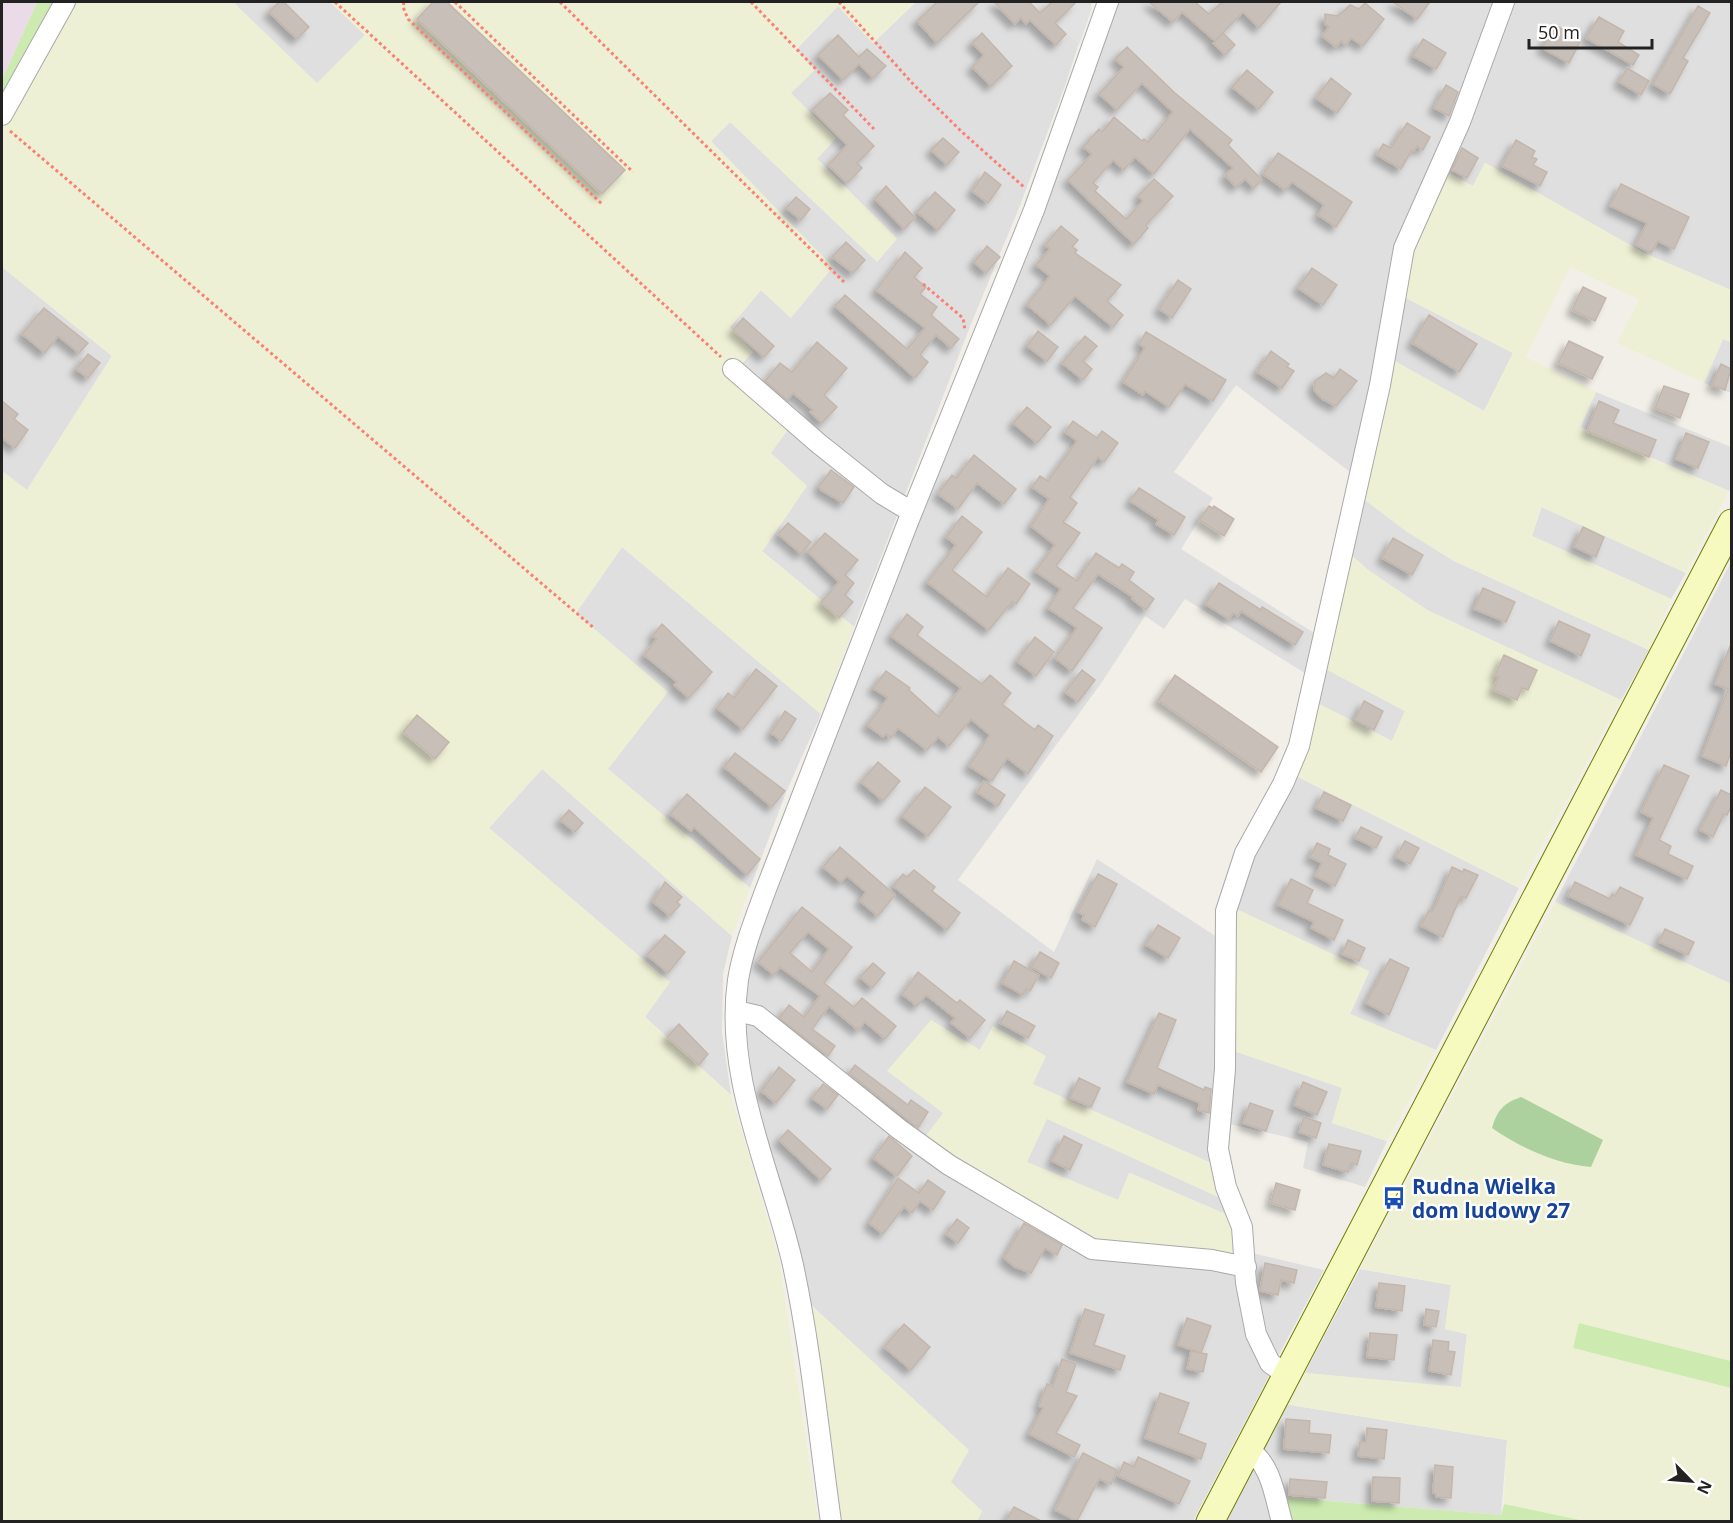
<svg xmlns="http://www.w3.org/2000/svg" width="1733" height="1523" font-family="'Open Sans',sans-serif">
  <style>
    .residential { fill: #e0dfdf }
    .industrial { fill: #ebdbe8 }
    .farmland { fill: #eef0d5 }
    .grass { fill: #cdebb0 }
    .forest { fill: #add19e }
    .parking { fill: #e2e2e2 }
    .building { fill: #c7bfb8; stroke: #c4b6ab; stroke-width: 1.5; fill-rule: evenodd; filter: url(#shadow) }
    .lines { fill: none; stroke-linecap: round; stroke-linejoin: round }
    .street-casing { stroke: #a9a9a9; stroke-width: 22 }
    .secondary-casing { stroke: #707d05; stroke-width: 29 }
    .path { stroke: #fa8072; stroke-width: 3; stroke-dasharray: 3 3; stroke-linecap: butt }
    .street { stroke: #fff; stroke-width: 20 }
    .secondary { stroke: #f7fabf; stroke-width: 27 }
    .labels { text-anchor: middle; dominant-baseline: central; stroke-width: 4.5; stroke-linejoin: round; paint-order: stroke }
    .transit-label { font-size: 21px; font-weight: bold; fill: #164399; stroke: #fff; text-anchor: start }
  </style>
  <defs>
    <filter id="shadow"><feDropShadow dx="-5.5" dy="5.5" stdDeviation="3" flood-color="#0004"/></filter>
  </defs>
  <rect width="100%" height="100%" fill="#f2efe9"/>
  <path class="residential" d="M233,2h97l35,33 -48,49z
    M916,2h176l-26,81 -47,125 -48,116 -117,303 -92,-76 9,-98 -37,-80 -4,-46 31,-37 30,28 -80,-177 19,-19 167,117 -80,-80 -26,-66 5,-43 42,-44 35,37z
    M1118,2h377l-20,64 -73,164 -44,248 -122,-93 -62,87 39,26 -32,51 138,87 -11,39 -123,-76 -21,30 -19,-13 -43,66 -144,198 96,72 43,-93 123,80 -1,103 -8,121 -179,-79 -39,-57 -49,86 -21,27 315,123 33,109 -78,149h-216l5,-10 -32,-29 -142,-180 -54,-204 -11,-100 7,-43 67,-177 49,-116z
    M1510,2h221v288l-87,-37 -159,-90 -12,23 -30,-16z
    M2,267l110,89 -85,134 -25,-19z
    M1402,296l111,57 -29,58 -93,-52z
    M1723,339l8,3v51l-27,-10z
    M1596,392l135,55v40l-2,4 -149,-64z
    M1361,497l45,34 48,30 195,89 -28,50 -194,-90 -59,-40 -19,-17z
    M1542,506l144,67 -15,26 -139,-63z
    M622,547l199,167 -34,76 -37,98 -142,-119 -32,-156z
    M1731,562v422l-176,-82z
    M1322,667l83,44 -13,30 -79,-40z
    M542,769l190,167 -9,38 -1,58 9,63 -86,-78 24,-35 -180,-154z
    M1294,775l225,113 -83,162 -86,-36 19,-42 -135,-64 8,-30z
    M1231,1050l112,38 -11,35 55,18 -22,46 -62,-19 5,-26 -83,-19z
    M1047,1118l178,82 5,16 -100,-43 -12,27 -92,-38z
    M1252,1253l72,17 -48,90 -14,-29z
    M1360,1269l91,16 -6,44 22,5 -6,54 -156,-15z
    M1284,1404l223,36 -6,75 -221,-18 -18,-49z
    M1254,1463l23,58 -52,1z"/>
  <path class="industrial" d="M2,2h35l-35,78z"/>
  <path class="farmland" d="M73,2h160l84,81 48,-48 -35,-33h586l-43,41 -35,-37 -42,43 19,21 -24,23 45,45 -19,21 80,80 -20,23 -147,-140 -19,19 122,126 -42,51 -30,-28 -31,37 23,25 -19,20 58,52 -21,29 36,33 -45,66 92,75 -33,87 -199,-167 -46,66 92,79 -60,77 142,119 -18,48 -190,-167 -53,59 181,154 -25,35 86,78 48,164 39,262h-816v-1050l25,19 85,-134 -110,-89v-140z
    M1485,163l159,90 87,37v52l-8,-3 -19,44 -87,-40 22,-43 -69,-33 -44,90 70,35 -16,36 149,63 -43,82 -145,-66 -9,29 139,63 -22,51 -195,-89 -48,-30 -45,-34 30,-138 93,52 29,-58 -111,-57 11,-54 30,-72 30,16z
    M1349,553l19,17 59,40 194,90 -102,188 -225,-113 19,-74 79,40 13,-30 -83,-44z
    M1555,902l176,82v377l-152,-38 -6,24 158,41v133h-146l-81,-17 3,-64 -223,-36 21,-31 156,14 6,-53 -22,-5 6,-44 -91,-16z
    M1234,908l135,63 -19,43 86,36 -49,91 -55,-18 10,-35 -111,-38z
    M931,1020l49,30 13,-24 53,30 -13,28 178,79 14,37 -178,-81 -20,43 91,38 11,-27 101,43 8,47 -145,-15 -170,-108 20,-27 -56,-42z
    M808,1302l161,148 -18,32 31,29 -5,10h-140z"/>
  <path class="grass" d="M37,2h22l-57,98v-20z
    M1579,1323l152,38v27l-158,-40z
    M1280,1497l221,18 3,-11 81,17h-296z"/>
  <path class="forest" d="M1521,1097l82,43 -12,27c-35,-3 -70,-19 -99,-39 5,-18 12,-25 29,-31z"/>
  <path class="parking" d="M1077,2l7,2 2,-2 6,6 -13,37 -22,-22z"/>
  <path class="building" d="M279,2h5l25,25 -12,12 -28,-27z
    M433,2h14l178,168 -23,24 -185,-175z
    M937,2h42l-42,41 -20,-22z
    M994,2h35l11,11 12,-11h24l-21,21 11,11 -10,11 -26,-25 -4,4 -5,-6 -6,6z
    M1149,2h46l14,12 13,-12h59l-22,26 -16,-16 -28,29 -33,-29 -9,10z
    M1393,2h37l-13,17z
    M1365,3l19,16 -21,27 -12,-8 -5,7 -5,-4 -5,6 -14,-11 7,-9 -4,-3v-10l13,2 12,-11 9,4z
    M1698,6l12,7 -27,45 5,3 -18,33 -17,-10z
    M1599,17l25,14 -6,11 21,13 -6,10 -47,-27z
    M1555,25l26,15 -12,23 -27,-15z
    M982,33l30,33 -21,20 -19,-19 12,-12 -12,-12z
    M1223,33l12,12 -10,10 -12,-12z
    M838,35l21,22 8,-8 19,17 -13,12 -14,-14 -16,16 -25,-25z
    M1423,39l23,14 -10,16 -23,-13z
    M1127,47l48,46 57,47 -4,5 34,35 -8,8 -9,-9 -9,8 -11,-12 8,-7 -43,-39 -36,45 -19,-17 -11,13 -11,-10 -20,23 5,4 -3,4 31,28 17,-18 -5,-5 16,-17 19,17 -27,29 2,3 -14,16 -66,-64 24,-26 -9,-7 16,-18 3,3 12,-15 28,24 2,-2 4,3 25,-30 -31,-29 -25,27 -18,-16 25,-27 -9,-8z
    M1627,68l22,13 -8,14 -22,-13z
    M1247,70l26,22 -14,17 -27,-22z
    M1331,78l20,16 -14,19 -21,-15z
    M1446,85l12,7 -9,24 -15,-8z
    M830,93l18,17 -5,5 31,31 -17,17 5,5 -15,15 -19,-18 19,-20 -35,-35z
    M1407,123l23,14 -7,13 -6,-4 -3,5 -2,-1 -11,19 -24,-14 6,-11 8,4z
    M943,138l16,14 -12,13 -16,-15z
    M1516,140l19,11 -3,6 5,2 -4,6 14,7 -7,14 -38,-20z
    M1462,148l16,10 -11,20 -15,-8z
    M1278,153l74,49 -16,25 -18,-12 6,-10 -32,-23 -7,8 -22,-16z
    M985,172l16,13 -13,18 -16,-12z
    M1621,184l68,33 -15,32 -16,-8 -7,12 -15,-8 11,-22 -37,-17z
    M886,186l29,32 -11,11 -29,-30z
    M935,192l20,18 -17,20 -21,-18z
    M796,197l14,12 -9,11 -15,-12z
    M1061,226l17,14 -6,7 5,3 -2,3 46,32 -14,16 16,14 -10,12 -38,-31 -24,29 -24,-20 23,-29 -14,-11 14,-16 -5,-4z
    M846,242l19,18 -12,13 -21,-16z
    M987,246l13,11 -14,16 -12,-11z
    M905,252l17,16 -8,9 12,10 -6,7 17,13 -6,8 28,24 -8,9 -15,-13 -16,20 8,7 -13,16 -80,-72 10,-11 62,54 18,-21 -49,-38z
    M1312,268l25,17 -14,20 -25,-17z
    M1178,280l13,9 -19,29 -13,-9z
    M1583,287l23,11 -11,23 -23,-11z
    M44,308l44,35 -9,10 -21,-17 -13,17 -23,-19z
    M1429,315l48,29 -18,28 -47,-29z
    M743,318l31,28 -10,11 -31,-27z
    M1038,331l20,16 -11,14 -20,-15z
    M1146,332l80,48 -13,21 -28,-17 -16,23 -24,-16 -2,4 -20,-13 22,-34 -6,-4z
    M1085,336l12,10 -14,15 9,8 -9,11 -21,-17z
    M1569,341l34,16 -11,22 -34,-16z
    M817,342l30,26 -23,27 13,12 -15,16 -12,-11 3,-2 -20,-17 -6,7 -22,-19 15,-18 12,9z
    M1271,351l18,13 -2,3 7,4 -12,17 -25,-16z
    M88,354l12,9 -12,15 -12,-9z
    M1721,364l10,5 -6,21 -13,-5z
    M1340,369l17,12 -21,25 -14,-7 -8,-9 1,-9 11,-8 8,5z
    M1664,386l25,8 -9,24 -25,-10z
    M2,401l16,13 -4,5 14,11 -13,18 -13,-10z
    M1599,401l20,9 -6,13 43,17 -7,17 -62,-26z
    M1027,407l24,20 -14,16 -24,-20z
    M1073,421l24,17 5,-7 16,12 -14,19 -6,-5 -28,40 7,6 -14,19 17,11 -24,33 21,15 19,-28 23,15 3,-4 12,8 -5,8 25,19 -8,11 -14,-11 1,-2 -35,-23 -25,34 29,20 -30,43 -17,-13 22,-30 -29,-20 13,-19 -26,-18 20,-26 -24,-19 18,-27 -17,-12 8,-11 8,5 29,-40 -12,-9z
    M1686,433l23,9 -11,26 -22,-9z
    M974,455l42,34 -12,15 -27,-21 -19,26 -20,-15 14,-19 4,3z
    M831,470l23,17 -11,16 -22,-13 -2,-4z
    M1139,488l46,29 -11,18 -18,-11 3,-4 -29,-19z
    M1209,506l4,2 1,-2 20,13 -10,17 -25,-16z
    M962,516l20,16 -30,38 35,27 21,-29 22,16 -14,20 -4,-2 -23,28 -62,-48 29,-37 -10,-8z
    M788,523l23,19 -10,12 -23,-20z
    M1583,527l21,10 -8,20 -22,-10z
    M825,533l33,27 -13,15 9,8 -9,12 8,7 -14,16 -18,-16 18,-20 -31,-30z
    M1393,538l30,17 -11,20 -30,-17z
    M1219,583l42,27 1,-3 41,25 -8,13 -54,-34 -3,5 -5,-3 -4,6 -24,-15z
    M1483,588l32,14 -9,20 -32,-13z
    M907,614l16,13 -6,8 65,49 8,-9 21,18 -9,11 33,26 3,-5 15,11 -25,38 -21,-16 -15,23 -23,-15 21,-31 -19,-16 -22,27 -11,-9 -11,13 -29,-22 -7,10 -5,-4 -3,3 -16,-12 21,-27 -15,-10 13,-17 24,17 -1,2 30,27 22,-29 -70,-52z
    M1559,621l31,14 -9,21 -31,-15z
    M662,624l50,48 -23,26 -15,-13 3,-3 -33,-27 13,-16 -5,-3z
    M1035,637l19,15 -18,24 -19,-15z
    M1731,644v108l-5,14 -24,-10 26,-67 -13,-5z
    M1504,655l33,15 -9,20 -6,-2 -5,12 -24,-10 6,-13 -4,-2z
    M756,669l21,17 -34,43 -26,-21 11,-15 6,5z
    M1082,670l13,10 -17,22 -13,-10z
    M1175,675l103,72 -17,25 -103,-72z
    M1364,701l19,10 -9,19 -19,-10z
    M785,711l11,8 -14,22 -11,-8z
    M417,715l32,27 -14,17 -32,-27z
    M735,753l50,38 -13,16 -48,-40z
    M878,762l22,19 -17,20 -22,-19z
    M1664,765l25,11 -30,64 12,6 -3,8 25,12 -6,13 -51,-24 17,-37 -12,-6z
    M984,781l21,14 -7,11 -21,-14z
    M925,787l26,20 -23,29 -26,-20z
    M1721,790l10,5v11l-4,9 -3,-1 -11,23 -13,-7z
    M1324,792l27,13 -8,16 -27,-13z
    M687,794l73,65 -13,16 -53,-48 -3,4 -21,-17z
    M569,810l14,13 -8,9 -15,-12z
    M1361,827l21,10 -6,11 -21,-10z
    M1405,841l14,7 -9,16 -14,-7z
    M1317,843l13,6 -2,6 18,9 -11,22 -20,-10 7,-13 -12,-6z
    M840,847l55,48 -17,21 -18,-15 6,-9 -19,-16 -6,6 -18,-15z
    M1452,867l11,5 1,-3 14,6 -12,23 -5,-2 -18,41 -22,-11 8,-16 3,2 4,-7z
    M914,870l21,17 -3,4 28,22 -13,17 -54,-44 10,-12 4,3z
    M1098,874l19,10 -22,43 -13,-7 2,-5 -6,-3z
    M1291,879l22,11 -6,13 36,17 -9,20 -23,-12 3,-6 -36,-17z
    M665,882l17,15 -5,5 3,3 -10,11 -17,-14z
    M1575,882l35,17 2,-5 3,2 5,-9 23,11 -13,27 -62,-29z
    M802,907l50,40 -28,36 30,24 8,-9 34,28 -11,13 -20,-17 -7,8 -29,-24 -17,23 23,17 -7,10 -49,-38 10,-13 15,12 16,-21 -40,-29 -6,8 -16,-13zM808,932l21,17 -17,23 -22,-19z
    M1158,925l22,13 -12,20 -22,-13z
    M1665,929l29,13 -6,13 -29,-13z
    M665,935l20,17 -17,21 -21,-18z
    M1348,940l17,8 -6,13 -17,-7z
    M1040,952l19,11 -8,15 -20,-11z
    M1390,959l19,9 -20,47 -23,-12z
    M1014,961l25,14 -9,16 -4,-2 -3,6 -21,-12z
    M873,963l12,10 -13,15 -12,-11z
    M918,972l39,31 3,-3 25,20 -15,18 -19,-15 4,-5 -29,-23 -9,11 -15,-12z
    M1007,1011l28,15 -7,12 -28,-15z
    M1159,1013l17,7 -19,48 47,22 1,-3 6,2 -2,24 -11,-3 2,-7 -42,-18 -4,9 -27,-12z
    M679,1024l29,30 -9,11 -32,-28z
    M855,1065l53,40 3,-5 17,12 -10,16 -69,-55z
    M779,1067l16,13 -19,23 -15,-12z
    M1079,1078l21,10 -9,19 -21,-9z
    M1303,1082l24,10 -10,23 -23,-10z
    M823,1084l15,11 -11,14 -15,-11z
    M1250,1103l23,8 -7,20 -23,-8z
    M1304,1117l17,6 -5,15 -17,-6z
    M788,1130l43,39 -10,11 -42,-40z
    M889,1136l23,20 -15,20 -24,-18z
    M1064,1136l18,9 -12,25 -18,-9z
    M1329,1144l32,7 -4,14 -6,-2 -3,9 -25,-7z
    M898,1178l21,15 9,-13 17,12 -12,18 -13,-9 -8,12 -8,-6 -21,27 -14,-11z
    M1276,1183l24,7 -5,20 -24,-7z
    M957,1219l12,9 -11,15 -12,-9z
    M1024,1223l38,22 -5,10 -12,-7 -14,25 -16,-6 -11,-9z
    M1265,1263l32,7 -3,13 -13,-3 -3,15 -18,-4z
    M1379,1283l26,3 -3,25 -26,-4z
    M1085,1309l19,6 -10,30 31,11 -5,14 -50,-17z
    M1426,1309l13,2 -3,16 -12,-2z
    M1187,1318l24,8 -10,27 -23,-8z
    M904,1324l26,23 -19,23 -27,-23z
    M1370,1333l27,2 -3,25 -27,-3z
    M1433,1340l16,2 -1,9 7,1 -4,23 -22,-4z
    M1191,1351l16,3 -4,18 -16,-3z
    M1062,1359l14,5 -10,28 11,4 -21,37 24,12 -6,12 -45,-23 14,-26 -4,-2 8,-22 6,2z
    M1160,1393l29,10 -11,30 28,11 -5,15 -56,-21z
    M1286,1419l24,2 -1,12 22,2 -2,18 -45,-4z
    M1367,1428l20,2 -3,29 -26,-3 2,-14h6z
    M1083,1453l34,17 -6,14 -12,-5 -22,42 -22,-11z
    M1138,1457l52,24 -11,23 -61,-28 6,-14 10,5z
    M1435,1465l18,2 -2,31 -15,-1v-3l-3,-1z
    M1373,1477l27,1 -1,25 -27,-2z
    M1290,1479l37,3 -2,16 -36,-3z
    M1014,1507l27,14h-35z"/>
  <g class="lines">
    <g class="street-casing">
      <path id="street" d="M2,115l63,-113
        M733,369l85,74 64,51 30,18
        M737,1011l21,5 141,113 50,36 143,84 120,11 34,7
        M1287,1375l-17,-12 -14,-29 -10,-51 -4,-56 -16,-40 -8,-38 7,-80 1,-158 19,-58 38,-69 16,-38 81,-361 24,-137 56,-126 44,-120
        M1247,1449c24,13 28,48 35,73
        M831,1522c-12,-86 -20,-173 -38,-257 -21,-93 -69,-187 -55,-285 5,-31 17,-61 28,-91l142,-367 126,-312 74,-208"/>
    </g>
    <g class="secondary-casing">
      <path id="secondary" d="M1210,1522l522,-999"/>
    </g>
    <path class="path" d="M335,2l386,355
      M404,2l-1,5 5,12 195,186
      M455,2l178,170
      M560,2l284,280
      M751,2l123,127
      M839,2l75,83 48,47 63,56
      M10,131l584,497
      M923,284l40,34 2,12"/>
    <use href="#street" class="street"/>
    <use href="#secondary" class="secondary"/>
  </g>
  <defs>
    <g id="bus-bare" transform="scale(1.8)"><path d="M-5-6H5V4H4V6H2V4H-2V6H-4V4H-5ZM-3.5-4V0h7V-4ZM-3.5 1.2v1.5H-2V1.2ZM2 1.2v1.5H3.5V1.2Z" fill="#1a4fb4" stroke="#fff" stroke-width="2.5" paint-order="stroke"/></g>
  </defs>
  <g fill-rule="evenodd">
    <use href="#bus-bare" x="1394" y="1198"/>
  </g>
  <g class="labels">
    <g class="transit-label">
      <text x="1412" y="1186">Rudna Wielka<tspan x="1412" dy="24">dom ludowy 27</tspan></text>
    </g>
  </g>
  <rect width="1733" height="1523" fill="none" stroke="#222222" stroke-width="6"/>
  <g transform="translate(1691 1481) rotate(115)" stroke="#ffffff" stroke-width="4.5" paint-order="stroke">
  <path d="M0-4.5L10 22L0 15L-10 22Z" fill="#222222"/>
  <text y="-9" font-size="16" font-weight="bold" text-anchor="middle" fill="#222222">N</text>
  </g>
  <path d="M1529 39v9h123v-9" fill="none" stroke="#222222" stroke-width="3"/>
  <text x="1538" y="39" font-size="18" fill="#222222" stroke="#ffffff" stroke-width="4.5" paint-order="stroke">50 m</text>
</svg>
